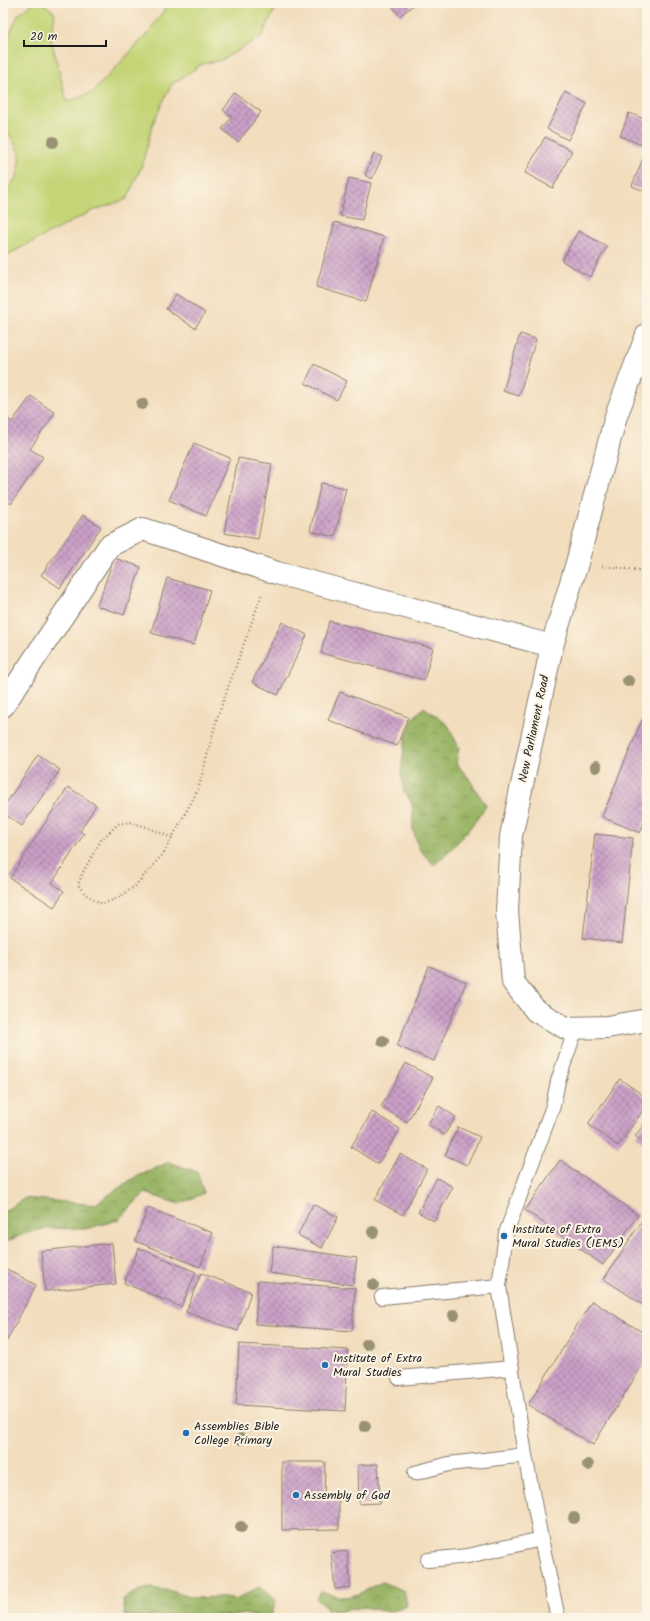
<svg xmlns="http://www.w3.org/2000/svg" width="650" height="1621" font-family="Kalam,sans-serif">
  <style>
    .grass { fill: #c4d577; stroke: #70784a }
    .forest { fill: url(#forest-crowns); stroke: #5c6942 }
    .building { fill: url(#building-cross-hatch) }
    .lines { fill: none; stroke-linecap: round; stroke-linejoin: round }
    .lane-casing { stroke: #877c6c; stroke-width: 16 }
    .street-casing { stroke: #877c6c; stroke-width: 24 }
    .secondary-casing { stroke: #877c6c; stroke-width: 24 }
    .path { stroke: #877c6c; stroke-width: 2.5; stroke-dasharray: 1 3; stroke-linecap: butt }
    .lane { stroke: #fff; stroke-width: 14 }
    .street { stroke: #fff; stroke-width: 22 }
    .secondary { stroke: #fff; stroke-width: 22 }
    .tree { fill: #989273 }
    .poi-dot { fill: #1f6fb2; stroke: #fcf5e5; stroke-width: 1.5 }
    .labels { text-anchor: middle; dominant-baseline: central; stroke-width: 4; stroke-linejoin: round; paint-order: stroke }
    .street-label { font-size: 12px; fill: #1c1c1c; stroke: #fcf5e5 }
    .poi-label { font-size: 12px; fill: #1c1c1c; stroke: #fcf5e5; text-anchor: start }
  </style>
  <defs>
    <pattern id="forest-crowns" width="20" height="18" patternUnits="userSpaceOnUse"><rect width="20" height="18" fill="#9bb668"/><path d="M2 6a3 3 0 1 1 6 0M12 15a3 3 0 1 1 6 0" fill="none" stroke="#7e9355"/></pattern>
    <pattern id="building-cross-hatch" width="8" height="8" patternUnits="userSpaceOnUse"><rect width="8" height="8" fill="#cba0c8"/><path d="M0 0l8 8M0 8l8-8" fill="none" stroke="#a482a2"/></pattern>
  </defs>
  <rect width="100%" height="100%" fill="#fcf5e5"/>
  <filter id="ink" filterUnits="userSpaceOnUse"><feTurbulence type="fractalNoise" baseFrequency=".025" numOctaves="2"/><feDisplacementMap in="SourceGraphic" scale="8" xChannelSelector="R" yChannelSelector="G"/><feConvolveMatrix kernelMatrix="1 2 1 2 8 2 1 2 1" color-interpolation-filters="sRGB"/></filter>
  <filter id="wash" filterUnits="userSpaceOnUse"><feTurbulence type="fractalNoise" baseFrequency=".012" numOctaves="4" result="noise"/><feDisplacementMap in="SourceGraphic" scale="16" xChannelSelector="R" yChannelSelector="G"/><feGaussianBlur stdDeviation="0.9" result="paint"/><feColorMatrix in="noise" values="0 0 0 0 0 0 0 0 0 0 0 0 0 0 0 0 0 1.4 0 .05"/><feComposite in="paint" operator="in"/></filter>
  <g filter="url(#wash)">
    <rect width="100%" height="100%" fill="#f2ddbd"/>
    <path class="grass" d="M33,3h10l12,10 -4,26 16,63 26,-10 55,-59 19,-27 5,-3h106l-16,33 -40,24 -20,4 -31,21 -18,38 -11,42 -15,34 -35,12 -85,44 -4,-2v-56l14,-21 3,-22 -17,-32v-72l15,-35z"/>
    <path class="forest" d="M424,707l24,18 11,23 -3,15 12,14 18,29c-15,23 -32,41 -52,59l-15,-16 -6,-19 -1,-27 -8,-12 -3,-19 4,-32 9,-23z
      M169,1162l28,10 7,21 -25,11 -34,-11 -27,27 -33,9 -38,-1 -21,5 -23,10v-31l22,-14 69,7 38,-26z
      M382,1582l22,9 3,14 -18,7 -25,-5 -25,4 -12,-2 -11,-11 5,-7c6,2 15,6 22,6 13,0 28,-9 39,-15z
      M259,1587l17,13 -4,14 -14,4 -13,-4 -14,2 -15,-1 -34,3 -20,-2 -18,1 -19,-1 -2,-17 17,-9 11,-2 20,3 22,7 26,-1 17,3z"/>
    <g id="blocks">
      <path class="building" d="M390,3h26l-16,13z
        M566,92l21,12 -19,36 -21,-11z
        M236,93l25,19 -23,30 -16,-13 10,-12 -9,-7z
        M629,113l18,7v27l-27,-11z
        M545,137l27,14 -19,37 -28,-15z
        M647,148v44l-15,-6z
        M374,153l8,4 -10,22 -7,-4z
        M349,178l22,5 -9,37 -22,-4z
        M335,222l49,15 -18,65 -50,-15z
        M578,231l29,15 -17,31 -28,-16z
        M176,294l29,19 -10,15 -29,-19z
        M520,334l16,5 -17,57 -16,-5z
        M314,364l33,17 -10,19 -32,-17z
        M31,396l24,17 -25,36 13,8 -32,47 -8,-6v-82l9,6z
        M194,443l36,15 -24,58 -37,-16z
        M238,458l34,6 -14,75 -34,-6z
        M321,483l25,5 -11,49 -25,-6z
        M83,515l18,12 -41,61 -19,-13z
        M114,558l27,9 -17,48 -27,-9z
        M167,578l43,12 -16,55 -43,-12z
        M329,621l104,27 -9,32 -103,-27z
        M282,622l25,13 -29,60 -26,-13z
        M340,692l68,25 -11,29 -69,-26z
        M642,720l5,3v93l-7,17 -38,-16z
        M38,755l22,15 -38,56 -19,-13v-5z
        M68,787l28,18 -16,26 4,3 -32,49 12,8 -10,16 -44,-29z
        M595,834l38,4 -11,105 -39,-5z
        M429,966l37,16 -32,79 -37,-15z
        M406,1063l27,15 -26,44 -26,-15z
        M620,1079l27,19v7l-29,41 -30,-22z
        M439,1106l17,11 -12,18 -16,-11z
        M372,1112l28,17 -22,35 -27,-17z
        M647,1120v24l-12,-8z
        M458,1127l22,10 -13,28 -22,-10z
        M400,1154l27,15 -24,46 -28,-15z
        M560,1160l78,55 -35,50 -78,-55z
        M437,1178l16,9 -19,34 -16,-9z
        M313,1204l25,13 -16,31 -24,-13z
        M148,1208l65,25 -13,34 -65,-26z
        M647,1213v90l-2,3 -41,-27z
        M112,1243l4,41 -71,7 -4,-40z
        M273,1246l84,12 -4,27 -84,-12z
        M139,1248l57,24 -15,35 -57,-24z
        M3,1267l33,18 -33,63z
        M201,1273l50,19 -13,39 -52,-19z
        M258,1281l97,7 -3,43 -97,-7z
        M592,1301l55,34v23l-54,87 -65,-40z
        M239,1344l109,6 -3,61 -109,-6z
        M282,1462h43l-1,39h15v28l-57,1z
        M378,1464l2,39 -21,1 -1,-39z
        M347,1551l4,36 -16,2 -4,-36z"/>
    </g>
  </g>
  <g filter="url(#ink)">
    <use href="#blocks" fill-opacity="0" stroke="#877c6c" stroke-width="1"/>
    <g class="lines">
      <g class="lane-casing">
        <path id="lane" d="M382,1297l117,-11
          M399,1378l113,-10
          M415,1473l34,-9 76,-9
          M428,1560l40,-4 73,-17
          M558,1618l-17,-79 -16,-84 -26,-169 7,-53 47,-127 5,-25 18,-53"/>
      </g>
      <g class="street-casing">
        <path id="street" d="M3,706l106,-160 34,-17 134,44 275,73"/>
      </g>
      <g class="secondary-casing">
        <path id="secondary" d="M647,335l-31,81 -39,147 -25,83 -41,190 -4,75 6,71 23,29 30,17 41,-1 40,-7"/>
      </g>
      <path class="path" d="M602,566l45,5
        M172,838l-23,-10 -18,-6 -13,2 -17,16 -18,32 -5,13 7,9 17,10 16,-6 17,-12 28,-32 35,-64 19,-72 45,-124"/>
      <use href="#lane" class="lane"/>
      <use href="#street" class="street"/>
      <use href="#secondary" class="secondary"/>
    </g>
    <g class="tree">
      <circle cx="53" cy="142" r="6"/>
      <circle cx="142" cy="404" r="6"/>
      <circle cx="628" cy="681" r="6"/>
      <circle cx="596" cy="767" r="6"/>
      <circle cx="383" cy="1041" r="6"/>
      <circle cx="373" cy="1232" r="6"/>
      <circle cx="373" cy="1285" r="6"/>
      <circle cx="454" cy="1315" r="6"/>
      <circle cx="367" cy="1344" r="6"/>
      <circle cx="365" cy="1426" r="6"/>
      <circle cx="241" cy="1439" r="6"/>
      <circle cx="588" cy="1465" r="6"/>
      <circle cx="574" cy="1518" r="6"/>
      <circle cx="241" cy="1527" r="6"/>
    </g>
  </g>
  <g class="poi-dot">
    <circle cx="504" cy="1236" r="4"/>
    <circle cx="325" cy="1365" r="4"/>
    <circle cx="186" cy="1433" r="4"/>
    <circle cx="296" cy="1495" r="4"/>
  </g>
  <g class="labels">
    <g class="street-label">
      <text transform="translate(534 729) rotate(-78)">New Parliament Road</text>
    </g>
    <g class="poi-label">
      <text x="512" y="1229">Institute of Extra<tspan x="512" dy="14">Mural Studies (IEMS)</tspan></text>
      <text x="333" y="1358">Institute of Extra<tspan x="333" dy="14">Mural Studies</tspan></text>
      <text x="194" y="1426">Assemblies Bible<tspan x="194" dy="14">College Primary</tspan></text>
      <text x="304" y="1495">Assembly of God</text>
    </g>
  </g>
  <rect width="650" height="1621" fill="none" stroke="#fcf5e5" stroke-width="16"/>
  <path d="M24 40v6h82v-6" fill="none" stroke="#1c1c1c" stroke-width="2"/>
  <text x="30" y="40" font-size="12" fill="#1c1c1c" stroke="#fcf5e5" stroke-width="3" paint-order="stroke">20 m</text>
</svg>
